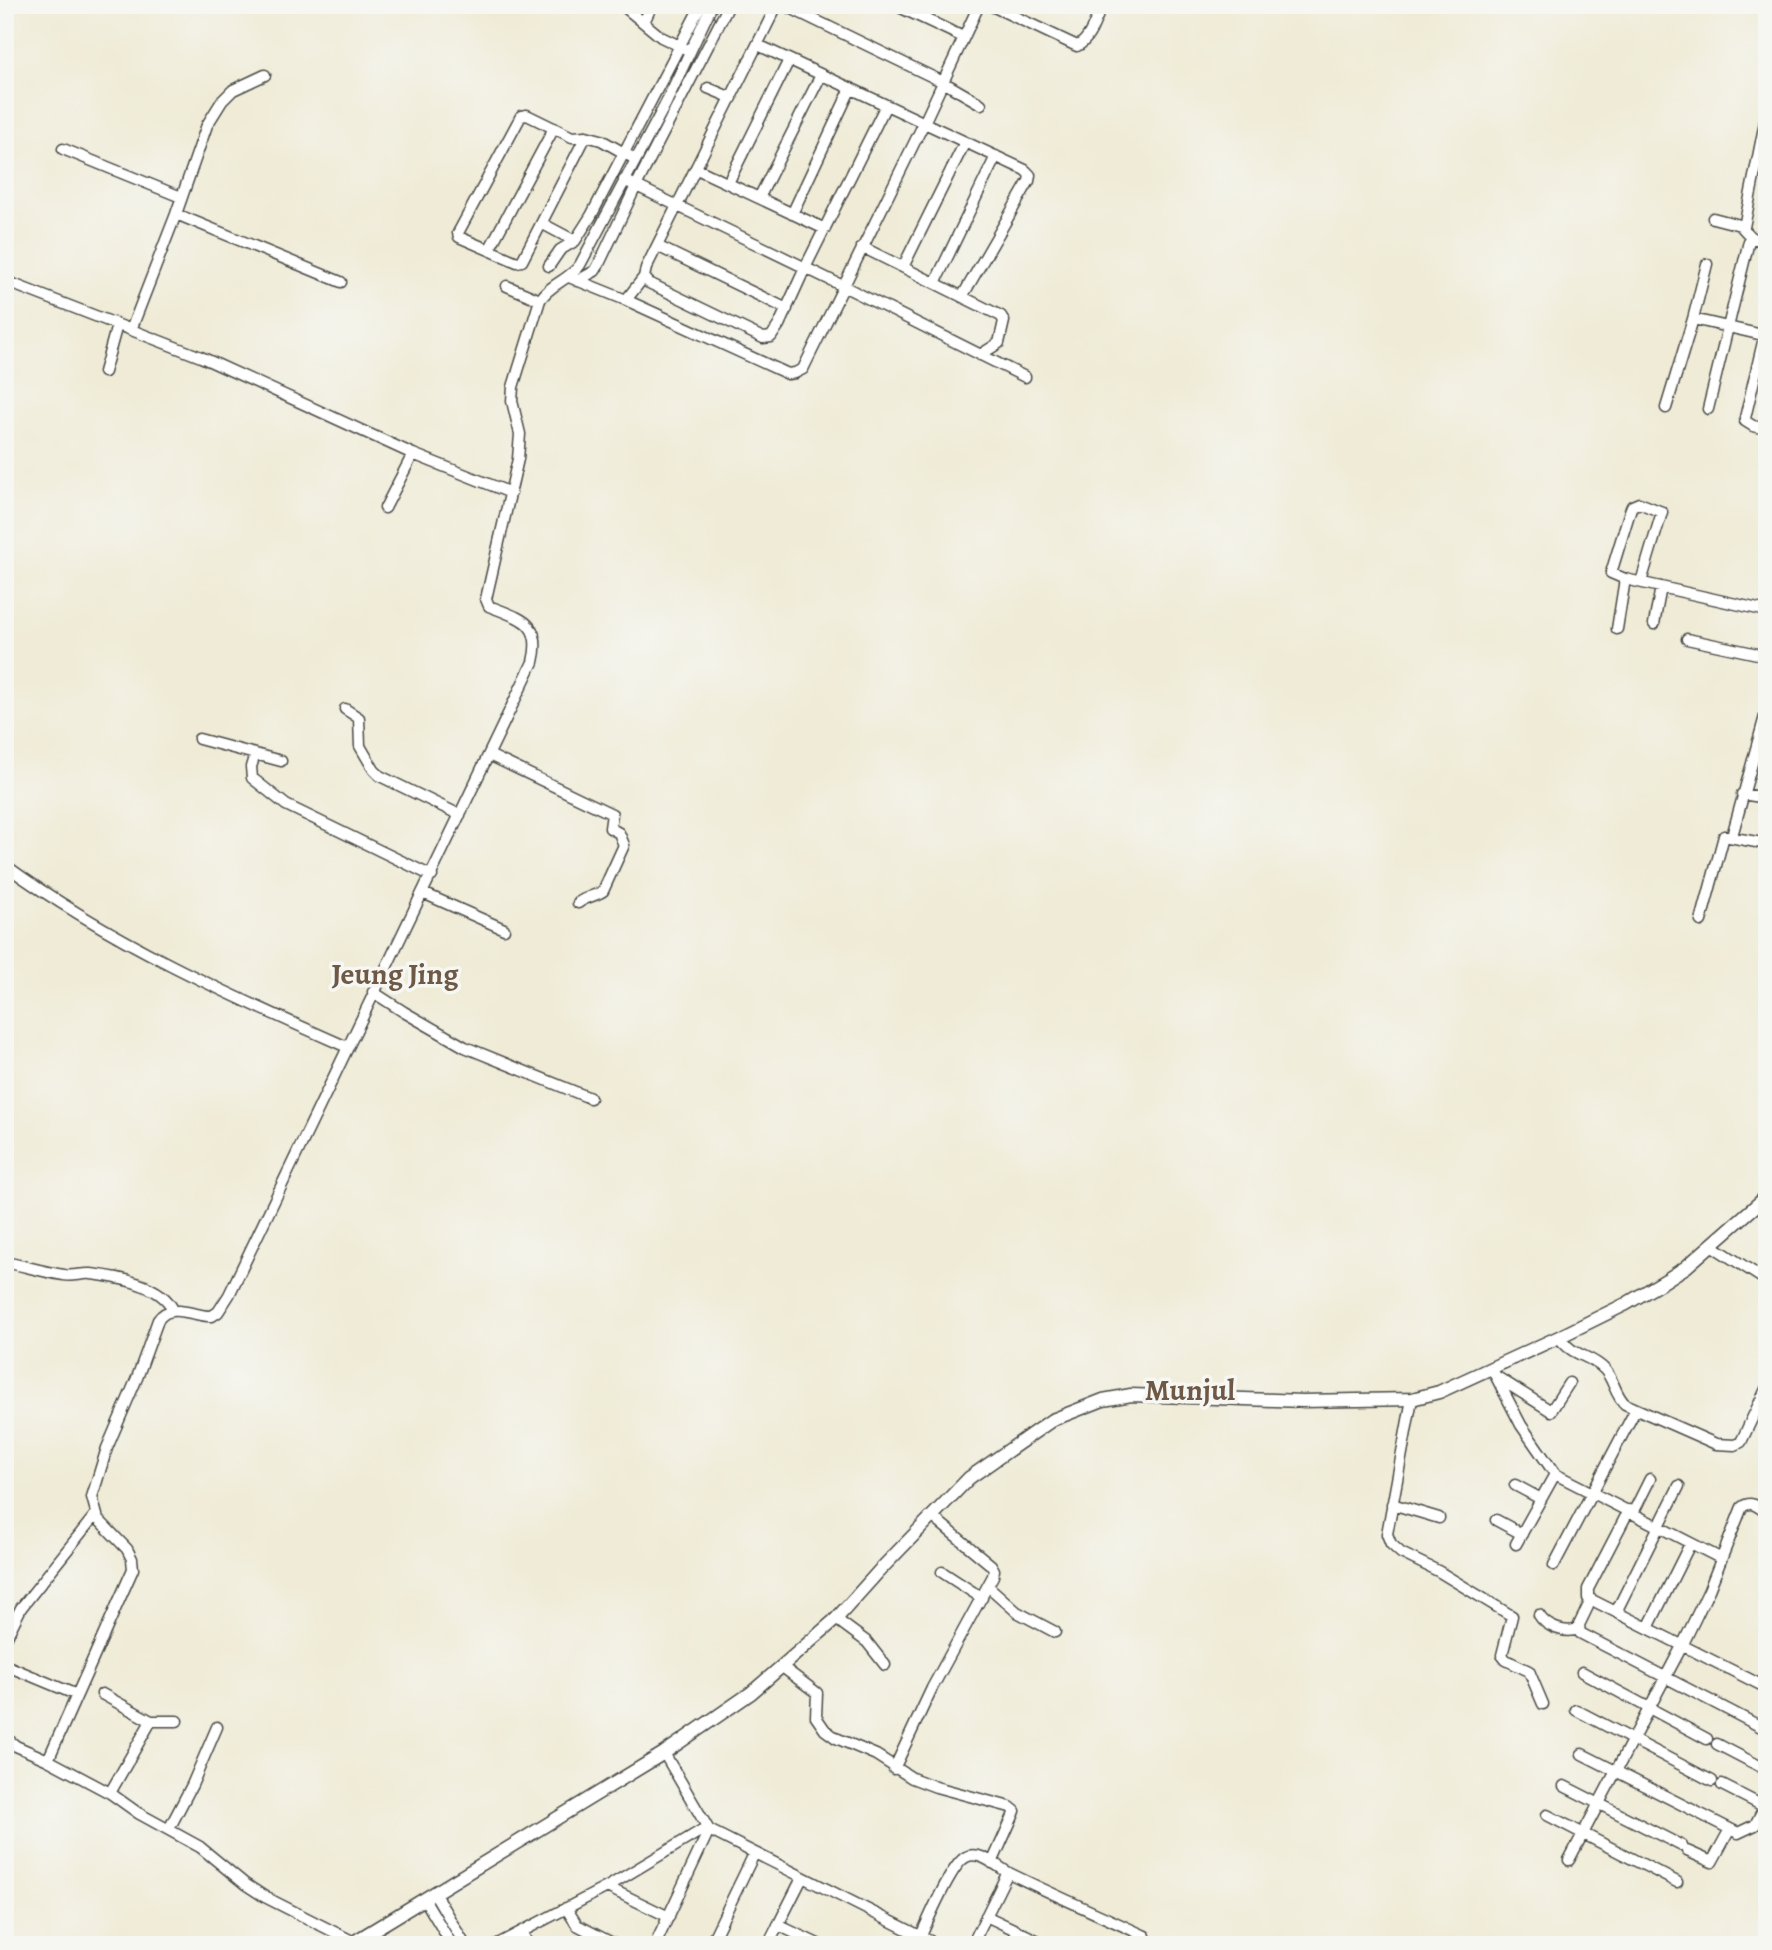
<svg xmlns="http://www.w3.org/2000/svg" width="1772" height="1950" font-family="Alegreya,serif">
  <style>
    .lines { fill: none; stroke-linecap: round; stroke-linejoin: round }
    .minor-casing { stroke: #484845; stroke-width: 13 }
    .tertiary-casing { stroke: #484845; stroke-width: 15 }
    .minor { stroke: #fff; stroke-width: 10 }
    .tertiary { stroke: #fff; stroke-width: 12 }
    .labels { text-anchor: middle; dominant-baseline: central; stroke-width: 7; stroke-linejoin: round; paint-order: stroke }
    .quarter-label { font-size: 30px; font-weight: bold; fill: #6e5947; stroke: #f6f6f2 }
  </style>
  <rect width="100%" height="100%" fill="#f6f6f2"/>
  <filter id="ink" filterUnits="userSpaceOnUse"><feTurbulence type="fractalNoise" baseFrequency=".0143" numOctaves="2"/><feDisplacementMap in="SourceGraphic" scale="14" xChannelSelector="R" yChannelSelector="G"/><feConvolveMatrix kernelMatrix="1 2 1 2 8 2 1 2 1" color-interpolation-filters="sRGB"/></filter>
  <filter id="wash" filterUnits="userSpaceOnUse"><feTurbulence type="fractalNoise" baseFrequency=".00686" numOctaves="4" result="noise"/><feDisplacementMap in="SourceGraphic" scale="28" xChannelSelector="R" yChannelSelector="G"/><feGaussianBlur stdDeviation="1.57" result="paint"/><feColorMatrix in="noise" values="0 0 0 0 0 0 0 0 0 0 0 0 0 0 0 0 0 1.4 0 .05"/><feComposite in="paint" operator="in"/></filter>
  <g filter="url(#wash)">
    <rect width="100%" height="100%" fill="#efebd6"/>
  </g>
  <g filter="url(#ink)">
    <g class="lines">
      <g class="minor-casing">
        <path id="minor" d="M622,5l39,32 25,12
          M777,5l-131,263 -2,9 5,6 114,55 8,-1 8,-12 26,-57 81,-163
          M784,5l159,77 38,22
          M895,5l68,32
          M990,5l87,41c13,-5 19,-28 25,-41
          M1084,5l15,7
          M923,18l6,-13
          M644,22l8,-17
          M758,45l267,125 5,5 -1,6 -67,116
          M708,88l24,10
          M586,136l-64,125 -5,1 -58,-25 -1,-4 63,-117 6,-1 45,22 14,-1 15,4 34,19
          M63,149l118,48
          M697,169l128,60
          M624,180l219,106 182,91
          M728,183l61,-123
          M759,198l62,-123
          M176,214l165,68
          M792,214l59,-126
          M1713,218l27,7 12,13 15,4
          M543,224l32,17
          M1744,227l23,-115
          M657,246l130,63
          M862,247l139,69 3,5 -5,22 -19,12
          M489,250l65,-122
          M549,266l11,-16 15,-9 16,-25 110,-211
          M903,267l62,-125
          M569,277l57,23 162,74 7,-1 8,-4 121,-246 55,-118
          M5,281l196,76 212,97 98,39
          M577,281l18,-10 3,-5 38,-80 93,-181
          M935,283l61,-127
          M507,286l33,14
          M626,300l18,-23
          M1693,319l14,-55
          M1767,325l-22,93v3l8,5 14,3
          M131,330l45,-116 31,-89 15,-24 11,-11 32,-15
          M104,372l13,-47
          M1666,408l27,-89 74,17
          M1708,409l42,-172
          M385,508l28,-54
          M1641,582l21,-70 -23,-9 -7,3 -2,5 -19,62 14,6 142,32
          M1654,624l7,-37
          M1617,629l8,-50
          M1687,639l80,17
          M345,709l14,9 1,28 14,24 6,6 80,39
          M199,739l56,15 -4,13 1,11 34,27 146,71
          M255,754l26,7
          M489,755l123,59 -2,14 9,5 5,12 -21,46c-7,5 -16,5 -25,12
          M1742,794l25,4
          M1732,836l35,-127
          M5,865c104,76 224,130 342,182
          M423,893l81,36
          M1701,921l23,-85 43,8
          M373,992l31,20 61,35 125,51
          M1711,1245l56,36
          M5,1262c20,4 39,10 59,13 9,2 18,-2 27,-1 26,3 71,10 82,36
          M1559,1337c13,20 33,18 46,33 9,10 10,25 20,34l91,40 19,1 6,-3 26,-55
          M1492,1369l29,56 34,49 165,84
          M1497,1377l54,34 18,-28
          M1412,1399l-25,135 4,10 10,9 37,18 74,45 -10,39 4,5 23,11 14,33
          M1515,1485l26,14
          M1392,1504l47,14
          M1629,1510l-41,79v9l179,90
          M1633,1513l17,-34
          M1496,1520l26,14
          M1516,1544l39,-70
          M1554,1565l82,-156
          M942,1572l40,26
          M988,1586l29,26 38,20
          M1591,1600l-12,25 1,8 187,97
          M1616,1612l63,-126
          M1539,1615c7,12 26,19 39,14
          M836,1619l31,23 18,23
          M1648,1628l42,-84
          M5,1640l16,-32 75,-94
          M5,1665l72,30
          M781,1666l36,27 -1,24 9,13 11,8 40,17 36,23 24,9 74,20 5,4 -2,5 -21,47
          M1582,1672l125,67
          M102,1694l49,27h26
          M1576,1710l136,71
          M5,1737l11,9 32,14 62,33 28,20 62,34 45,37 20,13 89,45
          M1717,1744l50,26
          M664,1753l45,77 229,115
          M1582,1754l156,79 17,-8 12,-23
          M48,1760l85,-191 -1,-10 -5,-10 -29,-30 -6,-22 15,-49 30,-70 21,-58c13,-19 36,-3 54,-4l6,-4 11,-17 304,-633c10,-40 -12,-43 -44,-56l-3,-7 32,-140 2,-25 -8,-33 1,-14 27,-87c10,-16 29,-20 40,-35l85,-160 47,-100
          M894,1769l38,-81 61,-112 1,-6 -3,-5 -58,-48
          M1722,1785l45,23
          M1564,1786l118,60
          M110,1793l41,-72
          M1547,1815l130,67
          M169,1829l23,-44 25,-58
          M1687,1851l25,11 18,-33
          M1569,1860l113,-214 27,-56 33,-83c10,-7 16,0 25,6
          M607,1887l62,30
          M435,1894l30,51
          M425,1900l27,45
          M566,1908l11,17 39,20
          M986,1916l61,29
          M778,1925l42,20
          M521,1932l8,13
          M496,1945l111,-58 100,-60
          M655,1945l54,-115
          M710,1945l44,-91
          M768,1945l34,-67
          M917,1945c8,-18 34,-81 49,-88 14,-7 32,10 43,16 45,22 91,42 136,63
          M972,1945l36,-73"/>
      </g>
      <g class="tertiary-casing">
        <path id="tertiary" d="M349,1945l315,-192 87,-60 85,-74 43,-48 90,-93 83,-58 51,-20 28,-5 171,6 110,-2 27,-7 120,-55 67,-33 40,-24 20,-13 81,-71"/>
      </g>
      <use href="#minor" class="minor"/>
      <use href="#tertiary" class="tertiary"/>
    </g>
  </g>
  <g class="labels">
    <g class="quarter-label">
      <text x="395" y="974">Jeung Jing</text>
      <text x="1190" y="1390">Munjul</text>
    </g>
  </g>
  <rect width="1772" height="1950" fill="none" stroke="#f6f6f2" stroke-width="28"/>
</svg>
